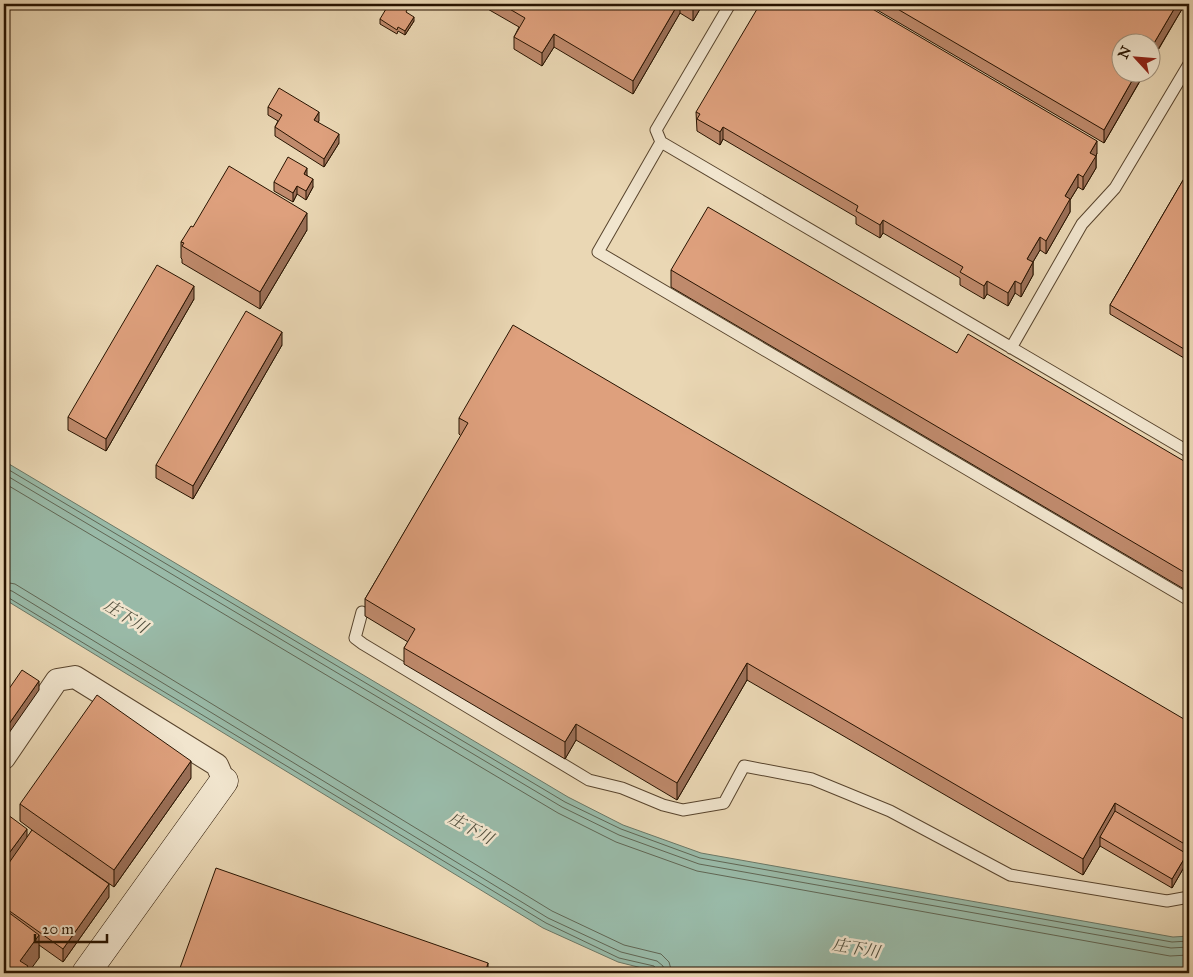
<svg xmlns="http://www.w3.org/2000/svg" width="1193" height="977" font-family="'IM FELL Great Primer','Noto Serif JP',serif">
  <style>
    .water { fill: #99baa8; stroke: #6b7765 }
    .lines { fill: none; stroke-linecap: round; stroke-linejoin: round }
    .shore { stroke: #606654; stroke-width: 1 }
    .lane-casing { stroke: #58442d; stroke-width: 13 }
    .street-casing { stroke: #58442d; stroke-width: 24 }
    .secondary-casing { stroke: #271300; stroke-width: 29 }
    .lane { stroke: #f1e5ce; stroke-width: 11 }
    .street { stroke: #f1e5ce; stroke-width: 22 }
    .secondary { stroke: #f1e5ce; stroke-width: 28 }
    .wall { fill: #bf8a6c; stroke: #271300 }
    .shaded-wall { fill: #9b7058; stroke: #271300 }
    .building { fill: #dea07d; stroke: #271300 }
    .labels { text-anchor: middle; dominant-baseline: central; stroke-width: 5; stroke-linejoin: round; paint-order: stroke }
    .water-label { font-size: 16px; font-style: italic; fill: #4f4d3b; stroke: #f1e5ce }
  </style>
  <rect width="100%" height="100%" fill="#ead7b4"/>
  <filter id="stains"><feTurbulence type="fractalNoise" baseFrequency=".004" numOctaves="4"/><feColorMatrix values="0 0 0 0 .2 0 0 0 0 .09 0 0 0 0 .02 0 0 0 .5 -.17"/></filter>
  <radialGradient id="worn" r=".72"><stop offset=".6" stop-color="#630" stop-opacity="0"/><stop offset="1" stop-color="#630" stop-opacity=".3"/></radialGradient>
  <path class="water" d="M4,461l564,336 55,28 78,28 472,84 16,-1v37h-527l-44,-11 -75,-34 -539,-329z"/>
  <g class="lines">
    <path class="shore" d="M4,467l561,335 56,27 79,29 472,84 17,-1
      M4,474l558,333 57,28 80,29 472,84 18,-1
      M4,483l554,330 58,29 81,29 473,85 19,-1
      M4,582l11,2 537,327 72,34 37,9 8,8 3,11
      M4,589l8,2 536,327 73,34 36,9 6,5 1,7
      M4,595l542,328 73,35 35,8 4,7"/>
    <g class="lane-casing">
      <path id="lane" d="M661,142l-5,-12 74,-126
        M1011,348l71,-124 33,-36 74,-124
        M1189,452l-528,-310 -63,110 591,348
        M362,612l-7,26 8,6 226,136 33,8 41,17 20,5 41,-7 20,-37 68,13 78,32 120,64 157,26 22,-4"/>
    </g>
    <g class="street-casing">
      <path id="street" d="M4,758l53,-78 18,-3 142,88 7,16"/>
    </g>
    <g class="secondary-casing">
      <path id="secondary" d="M86,973l138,-192"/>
    </g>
    <use href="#lane" class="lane"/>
    <use href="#street" class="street"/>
    <use href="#secondary" class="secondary"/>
  </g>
  <path class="wall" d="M479,4h224l-10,17 -13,-8 -47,81 -79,-47 -12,19 -28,-17v-12l5,-10z
    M867,4h318l-81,139z
    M407,13l7,8 -9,14 -7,-4 -1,3 -17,-10v-5z
    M268,107l51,14 -1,1 21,21 -15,24 -49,-31v-9l3,-6 -10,-6z
    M696,112l401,41 -1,3v12l-13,22 -5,-3 -8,13v12l-24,42 -6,-4 -7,12v13l-12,22 -6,-4 -7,13 -21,-12 -3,5 -24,-14v-7l-77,-45 -3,5 -24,-14v-7l-133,-78 -3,6 -23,-14z
    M1189,170v191l-79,-47v-9z
    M307,175l6,12 -7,13 -9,-6 -4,8 -19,-11v-9z
    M193,227l114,3 -47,79 -78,-46v-4l-1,-1v-16z
    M671,270l286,83 232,111v128l-518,-305z
    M194,299l-88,152 -38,-21v-13z
    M282,345l-89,154 -37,-21v-13z
    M459,418l730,304v139l-1,2 -1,-1 -15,26 -72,-42 -17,29 -336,-195 -70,120 -101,-60 -11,19 -161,-95v-16l4,-6 -43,-26v-17l96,-163 -2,-2z
    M191,778l-77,109 -49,-34 44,44 -46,65 -24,-17v13l-35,15v-161l23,26 5,-8 -12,-9v-17z
    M180,968l308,5h-308z"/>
  <path class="shaded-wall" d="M678,4h2v9l-47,81v-13z
    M695,4h8l-10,17v-13z
    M1177,4h8l-35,59v-13z
    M414,17v4l-9,14v-4z
    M554,34v13l-12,19v-13z
    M1137,72h8l-41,71v-13z
    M319,112v9l-5,7v-8z
    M723,127v12l-3,6v-13z
    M339,134v9l-15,24v-8z
    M1097,141v12l-1,3v12l-13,22v-13l7,-24z
    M307,168v9l-3,-3z
    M1078,174v13l-8,13v12l-24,42v-13l19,-45z
    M313,179v8l-7,13v-9z
    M297,186v8l-4,8v-9z
    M307,213v17l-47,79v-17z
    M883,220v13l-3,5v-13z
    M1040,237v13l-13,22v-13z
    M1033,262v13l-12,22v-13z
    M987,281v13l-3,5v-13z
    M1015,281v12l-7,13v-13z
    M194,286v13l-88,152v-12z
    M282,332v13l-89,154v-13z
    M747,663v17l-70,120v-17z
    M39,681v9l-35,50v-9z
    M576,724v16l-11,19v-17z
    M191,761v17l-77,109v-17z
    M1115,803v17l-15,17v9l-17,29v-16z
    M27,829v12l-23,32v-13z
    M1189,844v17l-1,2v-17z
    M1187,854v8l-15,26v-9z
    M109,884v13l-46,65v-13z
    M39,935v23l-11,15h-8v-12z
    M488,963v10h-3z"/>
  <path class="building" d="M389,4h8l10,6 -1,2 8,5 -9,14 -7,-4 -1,3 -17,-11z
    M501,4h177l-45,77 -79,-47 -12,19 -28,-16 11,-19z
    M686,4h9l-2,4z
    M760,4h104l233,137 -7,12 6,3 -13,21 -5,-3 -13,22 5,3 -24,42 -6,-4 -13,22 6,3 -12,22 -6,-3 -7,12 -21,-12 -3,5 -24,-14 3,-5 -80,-47 -3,5 -24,-14 2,-5 -135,-79 -3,5 -23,-13 3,-5 -4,-2z
    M889,4h288l-27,46v-8h-30v30h17l-33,58z
    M279,88l40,24 -5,8 25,14 -15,25 -49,-32 7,-12 -14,-8z
    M288,157l19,11 -3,6 9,5 -7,12 -9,-5 -4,7 -19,-11z
    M229,166l78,47 -47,79 -78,-46 2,-3 -3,-1 10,-16 2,1z
    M1189,170v182l-79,-47z
    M708,207l249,146 11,-19 221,130v111l-518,-305z
    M157,265l37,21 -88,153 -38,-22z
    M246,311l36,21 -89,154 -37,-21z
    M513,325l676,397v122l-1,2 -73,-43 -32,56 -336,-196 -70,120 -101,-59 -11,18 -161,-94 11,-19 -50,-30 103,-176 -9,-5z
    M22,670l17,11 -35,50v-35z
    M97,695l94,66 -77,109 -94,-66z
    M1115,811l72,43 -15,25 -72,-42z
    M4,812l23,17 -23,31z
    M32,830l77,54 -46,65 -59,-42v-37z
    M216,868l272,95 -3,10h-290l-15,-5z
    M4,909l35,26 -19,26 8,5 -6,7h-18z"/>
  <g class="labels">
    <g class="water-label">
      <text transform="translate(126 616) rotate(32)">庄下川</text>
      <text transform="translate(471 828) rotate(29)">庄下川</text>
      <text transform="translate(856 948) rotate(10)">庄下川</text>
    </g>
  </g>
  <rect width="1193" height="977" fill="none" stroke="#ead7b4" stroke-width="20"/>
  <rect x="5" y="5" width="1183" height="967" fill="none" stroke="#271300" stroke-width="2.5"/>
  <rect x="10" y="10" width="1173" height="957" fill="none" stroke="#271300"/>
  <g transform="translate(1136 58) rotate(296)"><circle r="24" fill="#f1e5ce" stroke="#a0917c"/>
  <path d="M0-4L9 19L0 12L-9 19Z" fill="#8f2418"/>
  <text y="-8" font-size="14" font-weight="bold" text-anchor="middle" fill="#271300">N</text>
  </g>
  <path d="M35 934v8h72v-8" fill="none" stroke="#271300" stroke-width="2.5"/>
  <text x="42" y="934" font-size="15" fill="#271300" stroke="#f1e5ce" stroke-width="4" paint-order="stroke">20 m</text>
  <rect width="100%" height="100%" filter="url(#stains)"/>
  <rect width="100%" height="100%" fill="url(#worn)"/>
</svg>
